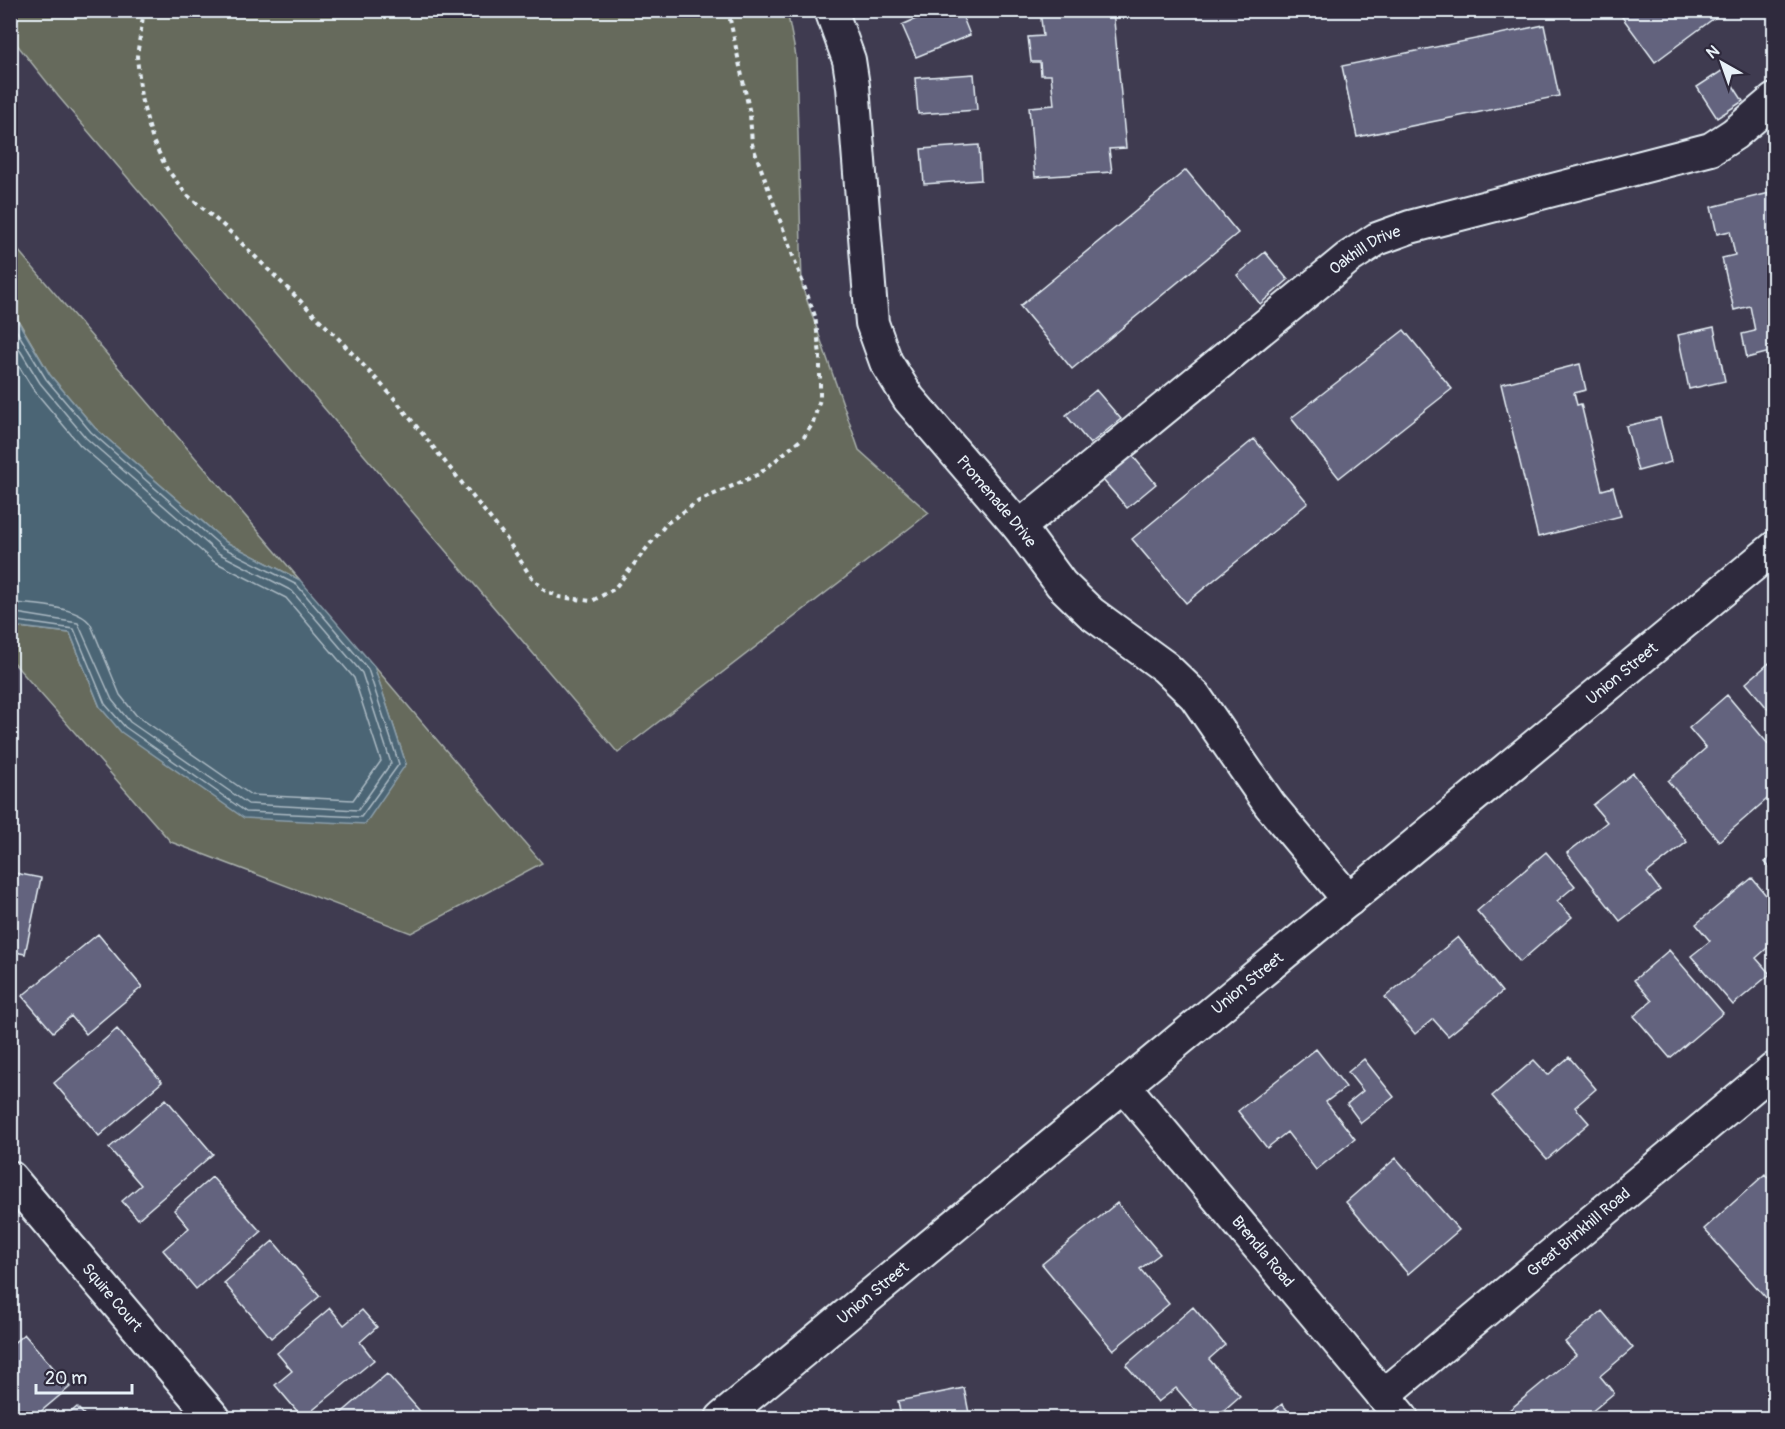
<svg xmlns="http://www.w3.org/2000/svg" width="1785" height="1429" font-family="Pangolin,sans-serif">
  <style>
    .green { fill: #666a5c; stroke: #a7aeaa; stroke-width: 1.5 }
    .water { fill: #4c6574; stroke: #8a9da9; stroke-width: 1.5 }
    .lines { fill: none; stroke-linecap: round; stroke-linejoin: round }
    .shore { stroke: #aab9c3; stroke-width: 1.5 }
    .building { fill: #63647e; stroke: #e8f1f8; stroke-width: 1.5 }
    .minor-casing { stroke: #e8f1f8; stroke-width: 36 }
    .path { stroke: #e8f1f8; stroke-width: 4; stroke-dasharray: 4.5 4.5; stroke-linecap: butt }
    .minor { stroke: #2f2a3d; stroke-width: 32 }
    .labels { text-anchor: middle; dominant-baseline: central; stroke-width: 4.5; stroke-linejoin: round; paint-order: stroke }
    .street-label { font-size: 16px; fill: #e8f1f8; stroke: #2f2a3d }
  </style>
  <rect width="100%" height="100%" fill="#3f3b50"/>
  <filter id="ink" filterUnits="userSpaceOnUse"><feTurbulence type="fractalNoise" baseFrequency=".0167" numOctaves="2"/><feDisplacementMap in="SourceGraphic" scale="12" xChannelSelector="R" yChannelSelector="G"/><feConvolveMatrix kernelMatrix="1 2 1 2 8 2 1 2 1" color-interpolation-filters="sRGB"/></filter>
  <g filter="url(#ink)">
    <path class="green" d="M10,11h777l9,45 6,230 57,164 70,63 -311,240 -560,-657 -47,-59z
      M11,242l289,338 -74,-38 -131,-114 -45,-53 -39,-67z
      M10,626l60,7 30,74 306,57 -32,-98 168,197 -131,70 -240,-91 -160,-182z"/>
    <path class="water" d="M10,308l40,67 45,53 131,114 74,38 74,86 32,98 -41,60 -121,-6 -123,-86 -21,-25 -30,-74 -59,-7z"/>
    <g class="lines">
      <path class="shore" d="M10,320l36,59 45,53 131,115 75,38 71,84 31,95 -38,53 -115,-5 -121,-85 -20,-23 -31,-75 -64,-9
        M10,334l30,49 46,55 132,115 74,38 70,82 29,90 -33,47 -110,-6 -118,-82 -18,-22 -34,-77 -68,-11
        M10,352l23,37 47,56 133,116 73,37 68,80 27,83 -28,39 -102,-5 -115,-80 -16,-20 -29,-70c-11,-19 -60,-21 -81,-22"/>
    </g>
    <path class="building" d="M936,10h24l10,25 -54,22 -14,-32z
      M1040,10h73l13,138 -17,1 3,23 -77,5 -6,-70 25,-2 -3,-30h-10l-1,-13h-9l-3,-25 15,-1z
      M1617,10h108l-70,52z
      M1544,25l15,71 -202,41 -15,-71z
      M1723,70l20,31 -26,17 -20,-31z
      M974,74l3,36 -59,4 -3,-36z
      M979,145l2,35 -57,4 -3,-35z
      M1186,170l52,63 -166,136 -52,-63z
      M1774,192v159l-27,7 -5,-24 13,-3 -5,-25 -16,4 -12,-52 13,-3 -5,-24 -13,3 -6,-27z
      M1265,252l23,28 -28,24 -23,-29z
      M1714,327l11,54 -36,8 -11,-54z
      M1404,330l48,59 -113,89 -48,-60z
      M1580,364l6,26 -12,3 3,12 4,-1 21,86 11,-3 8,29 -83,21 -37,-153z
      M1096,390l25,29 -31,25 -24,-29z
      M1660,418l11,44 -33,9 -12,-45z
      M1254,439l54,64 -122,100 -54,-64z
      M1132,455l24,29 -29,24 -24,-28z
      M1774,659v57l-28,-33z
      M1727,695l47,56v42l-55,48 -51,-60 38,-33 -17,-20z
      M1633,773l54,69 -40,31 13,17 -40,31 -53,-68 40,-31 -14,-17z
      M1546,852l29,34 -18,15 15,16 -52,45 -43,-51z
      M1774,854v19l-9,-11z
      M10,872l31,6 -16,76 -15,-3z
      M1752,878l22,27v37l-18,16 14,16 -37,31 -42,-49 19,-15 -14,-17z
      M98,934l44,53 -56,47 -15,-18 -18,16 -31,-36z
      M1458,937l44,55 -54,44 -15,-17 -18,15 -30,-37z
      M1669,950l54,63 -53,45 -36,-42 18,-15 -18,-21z
      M117,1029l45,53 -63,54 -45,-53z
      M1316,1049l30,38 -20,15 29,37 -39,31 -29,-38 -20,16 -29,-37z
      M1569,1057l27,32 -21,18 14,16 -42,36 -55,-63 42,-36 14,15z
      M1364,1059l30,38 -33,26 -14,-19 16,-13 -15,-19z
      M166,1099l47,55 -75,65 -16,-18 19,-16 -32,-37z
      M1396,1158l63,72 -51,44 -62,-72z
      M1765,1174l9,11v111l-5,5 -65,-72z
      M212,1177l49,55 -65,57 -33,-39 26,-22 -15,-18z
      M1117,1203l43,51 -20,15 29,35 -56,46 -71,-86z
      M273,1241l47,55 -49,42 -47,-55z
      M1193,1307l32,38 -16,14 31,37 -25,22h-13l-26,-30 -18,14 -32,-37z
      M330,1308l14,17 18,-15 15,17 -17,15 14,18 -71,58 -28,-33 17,-14 -15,-18z
      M1602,1311l31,37 -33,28 14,17 -30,25h-79l-3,-2 74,-61 -11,-13z
      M24,1334l46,53 -37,31h-8l-15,-17v-55z
      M387,1374l39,44h-84l-3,-3z
      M964,1388l6,30h-69l-3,-17z
      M1282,1404l12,14h-29z
      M77,1407l10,11h-23z"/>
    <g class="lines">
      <g class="minor-casing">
        <g id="minor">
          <path id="s1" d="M831,10l18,50 4,26 19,237 14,39 23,37 110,128 42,57 30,29 74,54 30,29 75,109 79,95"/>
          <path id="s2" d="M1019,527l329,-269 29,-19 33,-12 301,-78 23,-15 40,-34"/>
          <path id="s3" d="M1124,1086l278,332"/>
          <path id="s4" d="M10,1177l204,241"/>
          <path id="s5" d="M1383,1396l391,-327"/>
          <path id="s6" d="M722,1418l1052,-870"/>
        </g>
      </g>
      <path class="path" d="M144,10l-7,46 4,42 12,43 14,28 20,26 38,32 110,108 58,62 113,141 23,36 15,16 15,7 33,4 22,-12 53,-66 32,-22 60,-27 45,-37 9,-14 7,-24v-44l-5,-39 -63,-172 -2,-30 -22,-104"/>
      <use href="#minor" class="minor"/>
    </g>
  </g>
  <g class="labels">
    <g class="street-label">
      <text stroke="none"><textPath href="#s2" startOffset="444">Oakhill Drive</textPath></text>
      <text stroke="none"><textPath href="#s1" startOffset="537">Promenade Drive</textPath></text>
      <text stroke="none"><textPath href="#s6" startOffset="1168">Union Street</textPath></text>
      <text stroke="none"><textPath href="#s6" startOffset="682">Union Street</textPath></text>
      <text stroke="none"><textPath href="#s5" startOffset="255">Great Brinkhill Road</textPath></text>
      <text stroke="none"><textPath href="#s3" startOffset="216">Brendla Road</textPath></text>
      <text stroke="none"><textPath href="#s6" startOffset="196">Union Street</textPath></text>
      <text stroke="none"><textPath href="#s4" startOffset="158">Squire Court</textPath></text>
    </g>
  </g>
  <rect width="1785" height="1429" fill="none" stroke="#2f2a3d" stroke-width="36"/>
  <rect x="18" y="18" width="1749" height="1393" fill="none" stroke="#e8f1f8" stroke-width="2" filter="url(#ink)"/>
  <g transform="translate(1722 63) rotate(320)" stroke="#2f2a3d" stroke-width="4.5" paint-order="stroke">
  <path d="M0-4.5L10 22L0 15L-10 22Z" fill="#e8f1f8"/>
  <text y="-9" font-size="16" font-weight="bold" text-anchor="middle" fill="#e8f1f8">N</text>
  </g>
  <path d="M36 1384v9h96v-9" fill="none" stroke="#e8f1f8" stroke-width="3"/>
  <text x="45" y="1384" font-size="18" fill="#e8f1f8" stroke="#2f2a3d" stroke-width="4.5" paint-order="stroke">20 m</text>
</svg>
